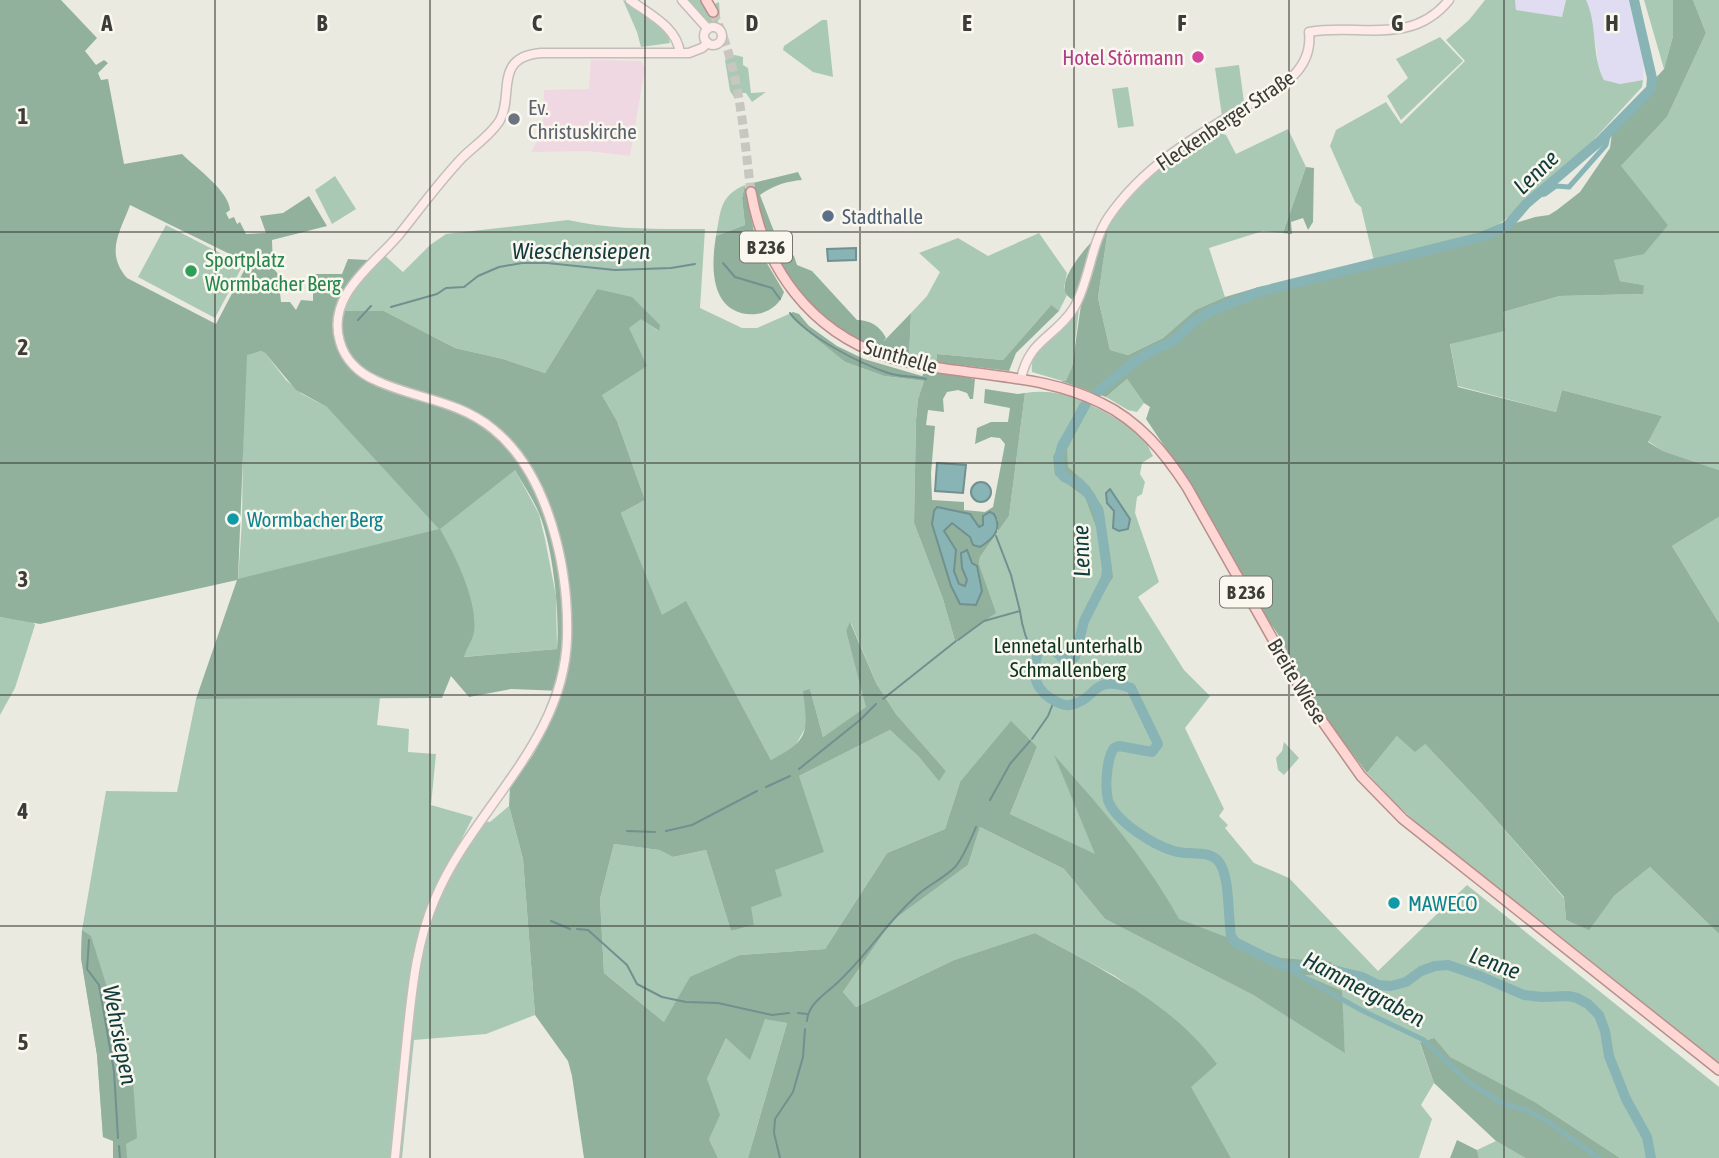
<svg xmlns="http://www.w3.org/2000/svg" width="1719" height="1158" font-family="'Asap Condensed',sans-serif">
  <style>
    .commercial { fill: #e0ddf3 }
    .education { fill: #f0d8e3 }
    .green { fill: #aac9b4 }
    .forest { fill: #91b19c; fill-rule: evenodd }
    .water { fill: #88b4b5; stroke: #719090; stroke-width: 2 }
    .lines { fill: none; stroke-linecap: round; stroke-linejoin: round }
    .stream { stroke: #719090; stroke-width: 2 }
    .canal { stroke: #88b4b5; stroke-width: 5 }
    .river { stroke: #88b4b5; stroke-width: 10 }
    .primary-tunnel { stroke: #c8c7bf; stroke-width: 9; stroke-dasharray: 9 4.5; stroke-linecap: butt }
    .secondary-casing { stroke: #c1bfb6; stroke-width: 11 }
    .primary-casing { stroke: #b98f8b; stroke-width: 12 }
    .secondary { stroke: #feebe9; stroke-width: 8 }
    .primary { stroke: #fed6d4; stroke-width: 9 }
    .grid { fill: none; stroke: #3c3c38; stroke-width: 2; stroke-opacity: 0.55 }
    .hotel-dot { fill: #d1479c; stroke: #f9f7ee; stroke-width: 2.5 }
    .worship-dot { fill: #6b7280; stroke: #f9f7ee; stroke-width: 2.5 }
    .service-dot { fill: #5c6f8a; stroke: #f9f7ee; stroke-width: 2.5 }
    .leisure-dot { fill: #2e9e5b; stroke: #f9f7ee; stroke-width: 2.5 }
    .culture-dot { fill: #0f9aa8; stroke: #f9f7ee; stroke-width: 2.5 }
    .labels { text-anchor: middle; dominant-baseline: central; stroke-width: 5; stroke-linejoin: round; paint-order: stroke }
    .shield { fill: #f9f7ee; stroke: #75746f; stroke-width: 2 }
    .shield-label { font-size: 19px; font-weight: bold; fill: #3c3c38 }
    .hotel-label { font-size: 21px; fill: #b23c85; stroke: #f9f7ee; text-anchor: end }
    .worship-label { font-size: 21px; fill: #5b616d; stroke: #f9f7ee; text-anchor: start }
    .street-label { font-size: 21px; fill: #3c3c38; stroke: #f9f7ee }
    .service-label { font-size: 21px; fill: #4e5e75; stroke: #f9f7ee; text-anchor: start }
    .leisure-label { font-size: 21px; fill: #27864d; stroke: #f9f7ee; text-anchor: start }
    .culture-label { font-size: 21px; fill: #0d838f; stroke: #f9f7ee; text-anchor: start }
    .park-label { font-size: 21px; fill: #09341e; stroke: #f9f7ee }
    .water-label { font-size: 23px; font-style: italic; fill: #103b3d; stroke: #f9f7ee }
    .grid-label { font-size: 23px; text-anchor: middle; font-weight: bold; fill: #3c3c38; stroke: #f9f7ee; stroke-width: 5; stroke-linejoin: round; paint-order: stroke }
  </style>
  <rect width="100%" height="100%" fill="#ebeae1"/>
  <path class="commercial" d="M1515,0h51l-4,17 -46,-7z
    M1586,0h43l15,60 -1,20 -23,4 -16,-4 -6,-11 -1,-18z"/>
  <path class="education" d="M591,60l50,1 4,7 -15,88 -43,-5 -56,1 7,-12 5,-16 1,-34 45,-1z"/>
  <path class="green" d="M623,0c15,8 45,25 47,43l-29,4 -4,-15z
    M688,0h12l10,15 7,-5 -2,-6 4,-2 1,14 -3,8h-7z
    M1485,0h30l1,10 46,7 4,-17h20c12,25 5,56 18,80l16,4 23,-4 -1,7 -84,92 -68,52 -116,30 -13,-54 -6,-5 -25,-56 6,-16 50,-28 15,22 64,-63 -19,-21 23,-20z
    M1644,0h29v36l-9,33z
    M1693,0h26v470l-56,-19 -15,-10 14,-25 -100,-26 -6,22 -98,-26 -8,-43 55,-12 -2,-19 57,-16 82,-2 2,-9 -24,-4 -6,-21 54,-35 -48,-58 47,-50 39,-84z
    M822,20h5l6,57 -20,-5 -30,-22 1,-4z
    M1440,37l23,24 -62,59 -14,-24 21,-18 -12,-19z
    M735,55l8,2v8l5,3 3,25 15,-1 -14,10 -6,-9h-7l-5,4 -4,-6 -5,-31z
    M1239,65l5,37 -22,14 -7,-48z
    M1128,87l6,39 -16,2 -6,-39z
    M1288,129l18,38 -23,66 -20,-2 -54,17 16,49 -30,13 -32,28 -35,17 -18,-5 -12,-52 11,-76 32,-37 30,-28 40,-27 15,5 10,19z
    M335,176l21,33 -24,15 -17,-34z
    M745,185l-3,13 3,27 -29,11c5,-25 3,-40 29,-51z
    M568,220c45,10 90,9 137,9l-5,79 42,20h15l32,-14 56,48 39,14 40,5 -6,18 -2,21 -2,103 29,76 12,42 40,-28 -16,-49 1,-7 29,-41 16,-123c34,-6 63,9 92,26 10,6 17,8 26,18 5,6 6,13 10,19l-11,7 -2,11 5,8 -3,12 -5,3 -2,16 24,69 -21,15 46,73 26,26 -25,32 39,81 -5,7 9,9 -3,3 29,35 35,15 89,93 89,-86 252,202v71h-99l-85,-56 -115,-58 14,39 -13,22 11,14 -13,39h-188l-41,-71 -27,-77 -48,-34 -80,-43 -81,27 -98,47 -13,-15 49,-71 76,-56 12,-38 84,42 41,50 148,76 92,57 -2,-29 -9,-10 -151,-78 -126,-173 39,93 -86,-41 27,-67 -77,35 -15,47 -58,24 -62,96 -85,6 -76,67 -60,-49 -4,-74 14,-55 45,6 14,7 33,-7 25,81 23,-6 -4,-18 25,-37 24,-94 91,-46 29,27 20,23 7,-9 -50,-57 -20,-31 -25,-60 -5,8 21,76 -44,30 -13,-48 -3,36 -13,23 -23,12 -85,-158 -24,14 -41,-103 24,-13 -28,-79 -15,-26 26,-67 13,-10 17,13 1,-6 -62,-36 -52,84 -42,-14 -48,-11 -71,-37h-40l12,-26 27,-31 20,18 27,-27 16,-11z
    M166,225l77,40 -28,53 -77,-41z
    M1039,233l28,40 -3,14 3,8 -8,16 -9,-5 -47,54 -66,-6 -1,8 -27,-4 2,-45 16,-17 13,-24 -21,-19 39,-15 30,18z
    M1079,309l-7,58 -6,15 -34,-10c-4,-28 36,-43 47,-63z
    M261,351l4,2 21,27 16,14 25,13 188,63 24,44 6,25 11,57 1,53 -94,8 11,-24 -236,-53 4,-59 2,-145 3,-22z
    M1127,379l17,24 -7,9 -9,-2 -22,-13z
    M1719,517v106l-47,-77z
    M0,617l33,5 2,3 -20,63 -15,27z
    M380,698l-3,27 32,4 -1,23 28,2 -5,51 42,12 -32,62 -20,50 -29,229h-279v-17l-10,-4 -6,-82 -16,-97 1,-28 24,-139 71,1 19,-93z
    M1397,736l28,8 57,60 82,94 2,22 22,9 26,-33 36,-29 69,67v129l-299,-237 -26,-24 -27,-29z
    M1284,742l15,16 -15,17 -6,-5 -2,-12 6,-7z
    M509,806l14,53 12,156 -49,19 -72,6 -12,118h-4l21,-193 12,-49 15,-34 38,-61 6,1z
    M765,1018l22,5 -39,135h-30l-9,-19 -2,-60 19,-41z
    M1496,1141l29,17h-46l-2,-8z"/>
  <path class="forest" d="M0,0h61l36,38 -12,13 11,14 8,-5 4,3 -10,10 3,7 7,-1 16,85 58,-10c14,14 47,37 48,56l-4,3 3,6 5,-2 3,7 3,-2 6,12 20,-1 -6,-17 23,-3 26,-17 18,30 -55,14 1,28 5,6 3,28h9l6,8 5,-10 12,1v-27h29l6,-15 20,1 11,-10 4,4 -27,31 -12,26h40l71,37 48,11 42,14 52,-84 35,8 28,28 -1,6 -18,-12 -12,9 18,38 -45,29 15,26 28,79 -24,13 41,102 24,-14 85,159c39,-20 37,-28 32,-69l7,-2 13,48 43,-30 -20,-76 4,-9 26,61 20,31 50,57 -7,10 -20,-24 -29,-27 -91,46 25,76 -49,18 7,26 -31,11 3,18 -23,6 -25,-81 -33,7 -14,-7 -45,-6 -14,55 4,74 60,49 26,-45 50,-22 85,-6 62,-96 58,-24 15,-47 51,-61 26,26 -27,67 85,40 -41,-99c48,54 90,101 125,164l102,39 50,4 6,14 -33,-1 38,16 3,62 -92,-58 -148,-76 -41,-50 -84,-42 -12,38 -76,56 -49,71 13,15 98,-47 81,-27c66,36 136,69 182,131l-26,23 40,71h-483l39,-135 -22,-4 -15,41 -24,-22 -19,41 13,36 -11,24 9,19h-134l-12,-82 -4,-15 -33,-46 -12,-156 -14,-53 1,-19 23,-32 16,-30 13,-34 -51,-2 -42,8 -18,-21 -9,22 -246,1 41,-119 -197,44 -40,-7zM130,205l118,58 -32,61 -89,-46c-22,-25 -7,-46 3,-73zM261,351l4,2 31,37 31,17 112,122 -201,50 9,-224zM515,470c8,14 18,29 24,43 14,34 21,100 18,136l-93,8c2,-8 9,-17 10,-25 4,-31 -19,-77 -34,-103z
    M1673,0h20l13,33 -39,84 -46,49 47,59 -24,29 -30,6 6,21 24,4 -1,9 -83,2 -57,16 2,19 -55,13 8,43 98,25 6,-22 100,26 -14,26 15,9 56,19v47l-47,29 47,77v311l-69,-67 -36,29 -25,34 -23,-10 -2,-23 -82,-93 -57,-60 -10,8 -18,-16 -30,37c-25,-33 -51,-67 -71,-104 -10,-18 -16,-37 -31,-51l-76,-135 -43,-64 4,-12 -6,-4 -17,-24 -21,18 -45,-16h5l6,-14 9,-62c-4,-3 -11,-6 -14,-10 -13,-18 31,-59 42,-73l-11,76 12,52 18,5 35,-17 32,-28 30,-13 34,-10 62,-12 169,-44 45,-14 14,-2 8,-5 23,-18 30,-44 3,-24 51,-55 9,-33z
    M1306,167l8,1 -1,54 -5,8 -5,-12 -12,4 1,12 -9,-1z
    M798,172l4,8c-15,1 -30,6 -42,15l18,47 16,14 3,9 15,6 45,49c13,0 23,6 29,18l-3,4 28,-29 -2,45 -32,-9 -22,-11 -23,-15 -29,-25 -33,-46 -16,-57 -1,-12z
    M745,185l9,47 11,28 19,32c-9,28 -51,30 -64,4 -9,-18 -7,-41 -4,-60l29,-11 -3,-27z
    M1051,305l8,6 -43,42 -7,18 -73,-9 1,-8 66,6z
    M793,312l6,2 10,12 28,20 27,13 58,17 4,-6 49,9 -2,20h-3l-3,-6 -9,-3 -11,2 -4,7 1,13 -16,-2 -2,15 9,1 -4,47 1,27 32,2v8l21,2 8,-5 12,-63 -5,-6 -9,-1 -16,7 2,-16 14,-6h17l2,-14 -26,-5 1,-14 33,5 7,-1 -16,123 -29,41 -1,7 17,49 -41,28 -12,-42 -29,-76 2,-103 2,-21 6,-18 -40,-5 -39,-14 -51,-42 -5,-6zM970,514l9,13 15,-13 4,6v11l-28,6 -19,-14 -7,8 12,19 -2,21 5,13 6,2 2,-6 -5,-12 20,23 -31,-5 -19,-62z
    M1080,403l9,5 -22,41 1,18 21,19 14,22 10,69 -19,31 -7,-3 17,-32 -3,-33 -16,-43 -30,-22 -2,-18z
    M82,930l9,6 41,132 5,70 -11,6 1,14h-14v-17l-10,-4 -6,-82 -16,-97z
    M1434,1038l16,19 85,45 85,56h-95l-29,-17 -62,-58 -14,-40z
    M1457,1140l20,10 2,8h-29z"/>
  <path class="water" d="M856,248v12l-28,1 -1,-12z
    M937,463l29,2 -3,28 -28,-2z
    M971 492a10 10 0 1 1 20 0a10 10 0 1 1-20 0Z
    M1110,489l20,30 -2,10 -9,2 -6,-3 1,-17 -7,-8 -1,-10z
    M937,507l33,7 9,13 4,-2v-9l7,-4 4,2c9,15 -1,25 -14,33l-7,-2 -3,-8 -18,-14 -8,8 12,19 -2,21 5,13 6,2 2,-6 -5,-12 -1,-15 6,-3 5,13 5,3 5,25 -6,14 -16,-1 -9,-18 -19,-62 2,-13z"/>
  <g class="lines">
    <path class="stream" d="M723,263l12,14 37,11 8,11
      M391,307l46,-13 9,-6 18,-1 14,-11 21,-9 23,-4h25l68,7 56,-2 24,-4
      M790,313c18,24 69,50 98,60 12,4 26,3 38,6
      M358,320l13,-14
      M996,536l15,39 9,36
      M958,640l26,-19 36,-10c2,17 7,32 16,47
      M883,699l73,-58
      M1032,739l16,-23 6,-15
      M799,769l61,-49 16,-16
      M766,787l24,-11
      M990,800l20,-36 20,-23
      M627,831l28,1
      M666,831l26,-6 65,-34
      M551,921l19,8
      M577,929l11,1 39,35 10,19 25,13 24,5 32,1 54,12 17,-2
      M89,940l-2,29 12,16 15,86 4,67
      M798,1013l9,1
      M807,1021c1,-17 18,-27 29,-37 29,-26 49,-59 77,-85 12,-13 31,-20 43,-33 9,-12 14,-25 20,-39
      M119,1146l1,12
      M780,1158l-6,-25 1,-14 18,-27 10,-35 2,-28"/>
    <path class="canal" d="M1538,195l7,-1 11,-8 13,1 37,-42 3,-13
      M1285,967l76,43 63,30 44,42 36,22 22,6 18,9 55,39"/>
    <path class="river" d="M1634,0l18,78 -1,11 -51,52 -74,63 -19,22 -26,11 -222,55 -48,19 -15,9 -24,22 -19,8 -23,15 -42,35 -26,46 -3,12 1,13 4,6 15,6 11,13 9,17 8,56 -1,9 -22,43 -9,36 -10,3c-8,-6 -14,-16 -25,-12 -8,20 -9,37 10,50 6,4 13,8 20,7 29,-6 20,-31 61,-17l27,56 -6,8 -33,-6 -5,2c-5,7 -6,16 -7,25 -1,9 -1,18 1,27 7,21 45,45 66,51 15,5 35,-2 45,11 11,14 9,56 12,74l4,6 50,25 32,-1 45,11 16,8 13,1 15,-4 15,-11 14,-5 13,-1 32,11 44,19 18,2 26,-1 9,2 11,6 11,11 6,16 4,25 17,43 21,38 4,21"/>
    <path class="primary-tunnel" d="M713,12c27,57 30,118 38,180"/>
    <g class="secondary-casing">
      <path id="secondary" d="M630,0c19,14 47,27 50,53
        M682,0l26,29
        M704 36a9 9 0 1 1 18 0a9 9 0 1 1-18 0Z
        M1021,379c8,-40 34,-41 53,-71 16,-28 16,-62 34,-90 35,-52 88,-82 140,-113 15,-9 32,-18 45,-29 13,-13 18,-27 16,-44 50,-9 102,15 140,-32
        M395,1158c4,-40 8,-80 12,-121 5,-47 9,-94 28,-138 38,-91 129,-156 132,-261 2,-69 -18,-164 -74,-209 -35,-29 -78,-30 -118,-49 -16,-7 -30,-20 -35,-38 -14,-46 32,-76 58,-106 21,-26 41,-54 64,-78 12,-12 30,-24 38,-38 14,-25 -7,-63 41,-67h148l13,-5 6,-5"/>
    </g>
    <g class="primary-casing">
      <path id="primary" d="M706,0l7,12
        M751,192c13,75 59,139 134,164 25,8 51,12 77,15 48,7 96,10 139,32 38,18 64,50 86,84l119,211 55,78 42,43 316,251"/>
    </g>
    <use href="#secondary" class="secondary"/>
    <use href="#primary" class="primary"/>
  </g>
  <path class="grid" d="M215,0v1158M430,0v1158M645,0v1158M860,0v1158M1074,0v1158M1289,0v1158M1504,0v1158M0,232h1719M0,463h1719M0,695h1719M0,926h1719"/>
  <circle class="hotel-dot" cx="1198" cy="57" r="7"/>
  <circle class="worship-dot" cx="514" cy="119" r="7"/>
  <circle class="service-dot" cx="828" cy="216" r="7"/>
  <circle class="leisure-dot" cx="191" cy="271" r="7"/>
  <g class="culture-dot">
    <circle cx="233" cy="519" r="7"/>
    <circle cx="1394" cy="903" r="7"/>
  </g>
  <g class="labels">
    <g class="shield">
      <rect x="740" y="231.5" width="52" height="31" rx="5"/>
      <rect x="1220" y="576.5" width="52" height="31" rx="5"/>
    </g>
    <g class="shield-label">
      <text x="766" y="247">B 236</text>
      <text x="1246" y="592">B 236</text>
    </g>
    <g class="hotel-label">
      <text x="1184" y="57">Hotel Störmann</text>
    </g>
    <g class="worship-label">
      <text x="528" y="107">Ev.<tspan x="528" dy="24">Christuskirche</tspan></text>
    </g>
    <g class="street-label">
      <text transform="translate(1225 120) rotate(-34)">Fleckenberger Straße</text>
      <text transform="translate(901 356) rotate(16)">Sunthelle</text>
      <text transform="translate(1298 681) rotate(59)">Breite Wiese</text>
    </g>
    <g class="service-label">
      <text x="842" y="216">Stadthalle</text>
    </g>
    <g class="leisure-label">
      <text x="205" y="259">Sportplatz<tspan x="205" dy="24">Wormbacher Berg</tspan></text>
    </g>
    <g class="culture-label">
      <text x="247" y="519">Wormbacher Berg</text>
      <text x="1408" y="903">MAWECO</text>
    </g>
    <g class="park-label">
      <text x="1068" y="645">Lennetal unterhalb<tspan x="1068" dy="24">Schmallenberg</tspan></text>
    </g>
    <g class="water-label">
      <text transform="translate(1536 172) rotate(-44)">Lenne</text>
      <text x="581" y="251">Wieschensiepen</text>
      <text transform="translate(1081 551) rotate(-92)">Lenne</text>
      <text transform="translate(1495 963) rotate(21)">Lenne</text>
      <text transform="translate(1364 989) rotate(28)">Hammergraben</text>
      <text transform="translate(120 1035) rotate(79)">Wehrsiepen</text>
    </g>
  </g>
  <g class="grid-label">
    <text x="107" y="31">A</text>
    <text x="322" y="31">B</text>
    <text x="537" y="31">C</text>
    <text x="752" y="31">D</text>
    <text x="967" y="31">E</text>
    <text x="1182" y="31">F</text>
    <text x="1397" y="31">G</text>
    <text x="1612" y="31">H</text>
    <text x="23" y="124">1</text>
    <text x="23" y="355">2</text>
    <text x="23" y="587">3</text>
    <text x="23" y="819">4</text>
    <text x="23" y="1050">5</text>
  </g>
</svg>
